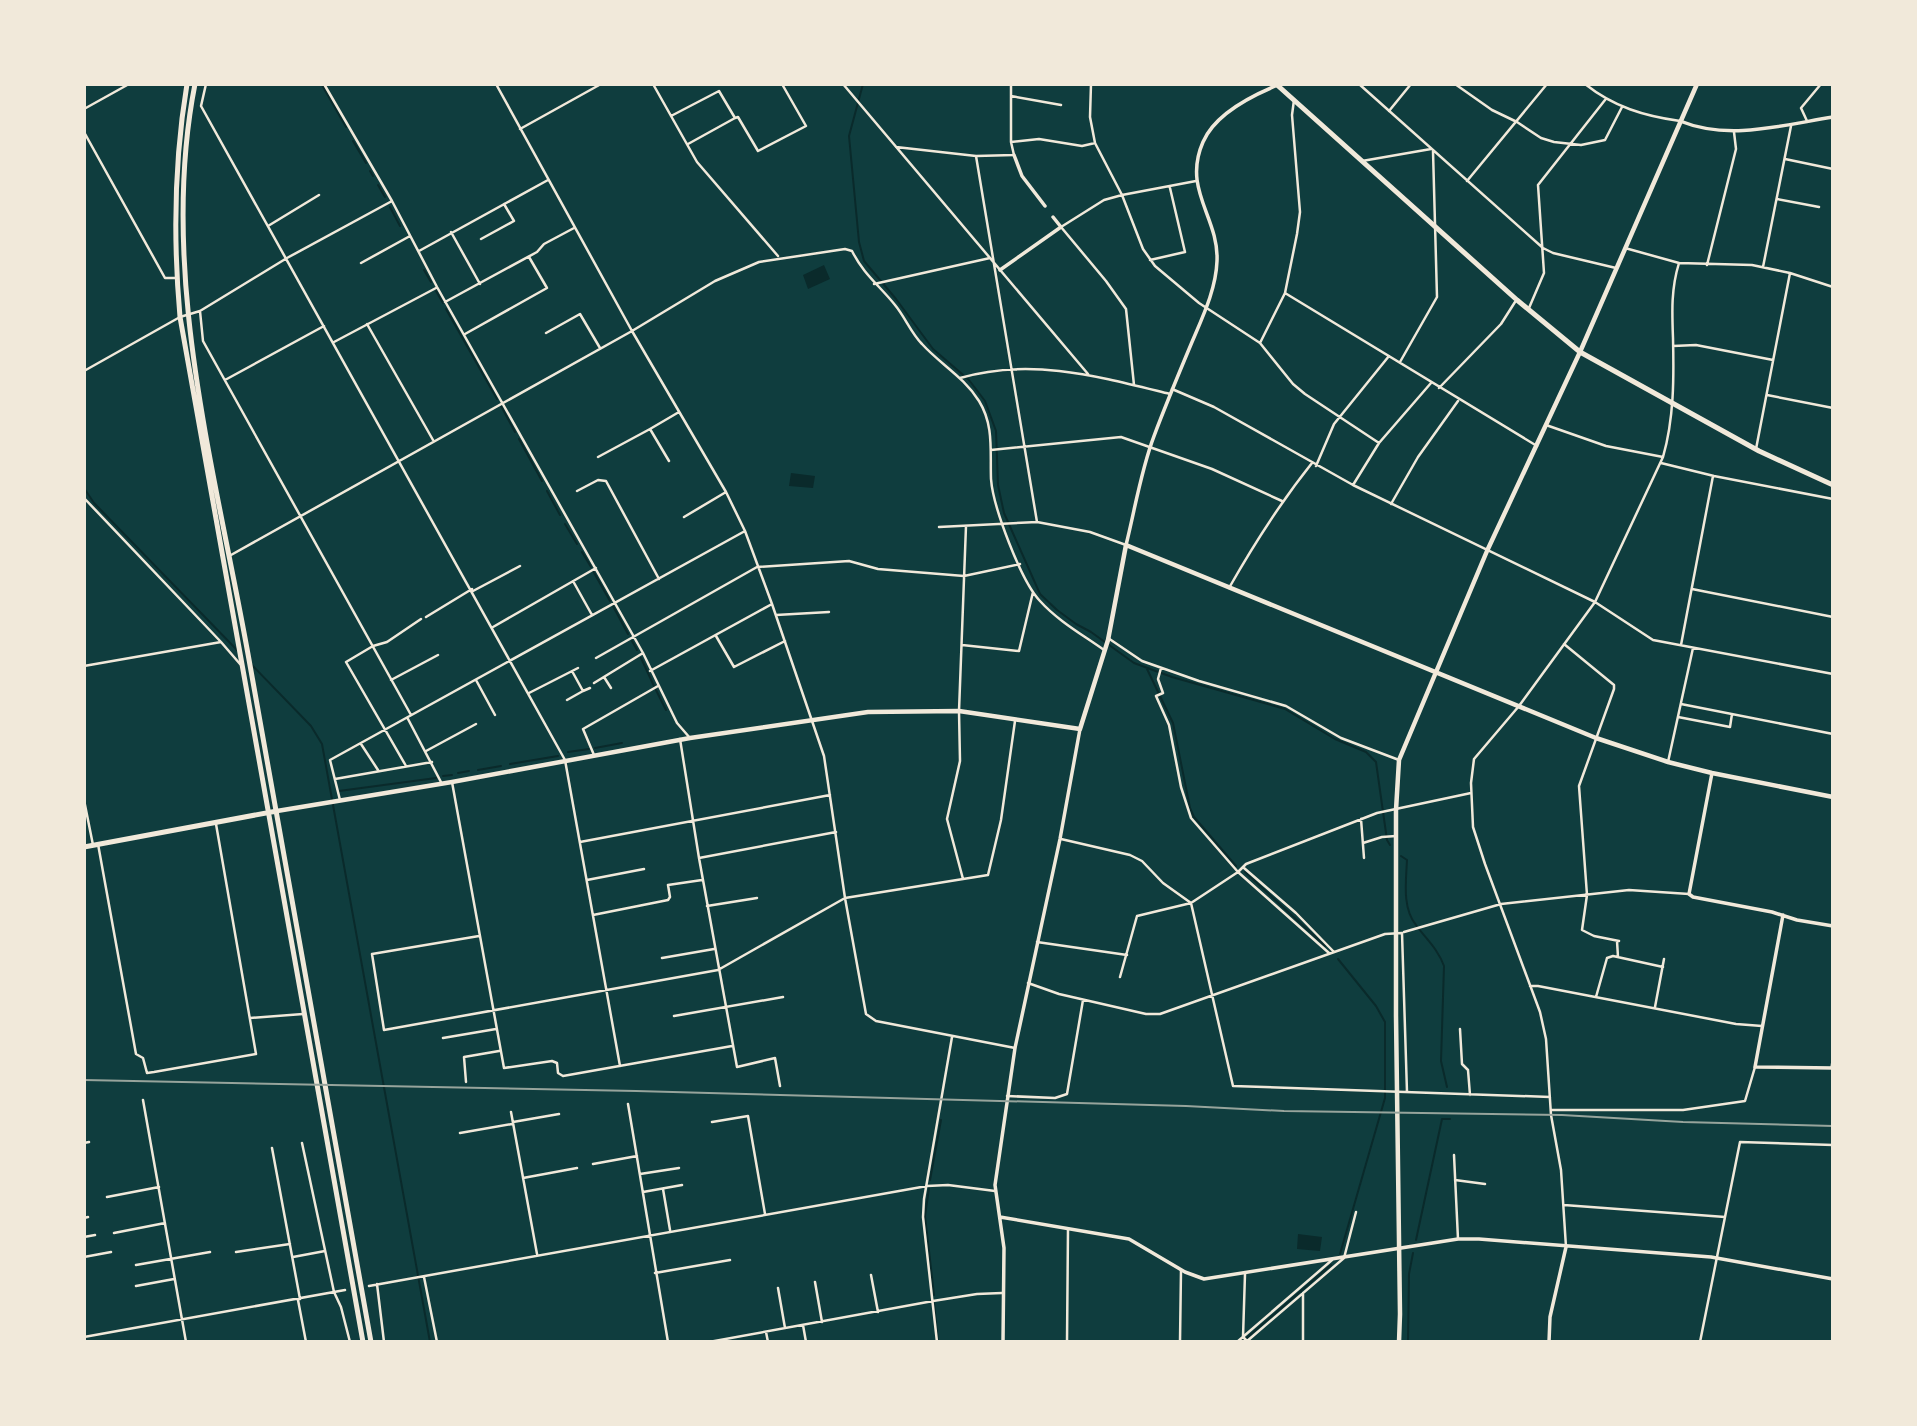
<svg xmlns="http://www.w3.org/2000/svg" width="1917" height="1426" font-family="'Work Sans',sans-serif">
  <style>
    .water { fill: #0a2a2b }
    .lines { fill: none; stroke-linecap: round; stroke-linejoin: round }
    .stream { stroke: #0a2a2b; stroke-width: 2 }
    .minor { stroke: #f1e9da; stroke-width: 2.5 }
    .tertiary { stroke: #f1e9da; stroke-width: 3.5 }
    .primary { stroke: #f1e9da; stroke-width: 4.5 }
    .trunk { stroke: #f1e9da; stroke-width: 5 }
    .rail { stroke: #97a49c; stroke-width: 2 }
  </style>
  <rect width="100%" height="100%" fill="#0f3d3e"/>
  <path class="water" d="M824,265l6,14 -22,10 -5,-14z
    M791,473l24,3 -2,12 -24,-2z
    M1298,1234l24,3 -2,14 -23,-2z"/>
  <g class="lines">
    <path class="stream" d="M863,84l-14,52 10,106 5,19 32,38 37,50 36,31 16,21 11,30 2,54 6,28 36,81 17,16 19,14 15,8 43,31 38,14 113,32 50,30 31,13 10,10 11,78 3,5
      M322,85l24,42
      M353,141l13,22
      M370,171l3,5
      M378,185l7,12
      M390,207l10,19
      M424,270l7,12
      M436,291l7,12
      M446,309l51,90
      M501,406l14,26
      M519,439l23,42
      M84,488l10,15 143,147
      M547,491l13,24
      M565,524l12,20
      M582,552l9,15
      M593,571l17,30
      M613,606l15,28
      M632,641l5,9
      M641,658l13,28
      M251,664l60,62 11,18 108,598
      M1147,669l26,54 17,85 4,9 42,49
      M656,690l10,20
      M595,748l27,-5
      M568,752l21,-3
      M510,764l48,-8
      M478,770l23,-4
      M458,773l11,-2
      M443,776l9,-1
      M339,791l97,-13
      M1401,856l6,4c-1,21 -5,48 9,65 10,14 22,24 28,41l-3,95 6,26
      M1245,872l80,74
      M1338,959l38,47 9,16v76l-45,156
      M930,1180l11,-60
      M929,1188l-4,28 9,79
      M1416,1240l26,-121h8
      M934,1303l4,39
      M1242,1342l89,-77
      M1408,1342l1,-68 4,-21"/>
    <path class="minor" d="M206,84l-5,22 364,654 55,306
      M324,84l68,117 45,86 206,366 34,70 13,15
      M496,84l136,247 94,161 19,39 27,73 52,152 21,142 21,116 10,7 139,27
      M653,84l44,78 81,94
      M843,84l245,290
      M1091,84l-1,33 5,26
      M1359,84l184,164 10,5 63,15
      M1455,84l37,26 25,12 24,16 13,4 27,3 24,-5 17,-33
      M1585,84c29,23 59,32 95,37
      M1011,96l50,9
      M84,109l45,-25
      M1389,111l22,-27
      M671,116l48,-25 16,27 -47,26
      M735,118l3,-1 20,34 48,-25 -24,-42
      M1807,121l-6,-13 20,-24
      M520,129l81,-45
      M84,132l81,146h11
      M1011,142l28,-3 43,7 13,-3 27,52 21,54 12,17 44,37 61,40 33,41 12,10 74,49
      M896,147l80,9 38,-1 -3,-13v-58
      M976,156l61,366
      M1785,159l48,10
      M1362,161l69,-12
      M1467,181l80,-97
      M1777,199l42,8
      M268,226l51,-31
      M451,232l29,52
      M481,239l33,-18 -10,-17
      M1625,248l54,15 73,2 38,8 43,14
      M419,251l129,-71
      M1150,260l35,-8 -15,-64
      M361,263l49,-27
      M1707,265l29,-116 -2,-17
      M1763,267l28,-141
      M874,284l116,-26
      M1285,293l252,153
      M445,302l92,-50 7,-8 30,-16
      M1529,308l15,-35 -6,-88 67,-85
      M200,311l3,30 208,374
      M367,324l66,116
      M546,333l34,-19 20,34
      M465,334l82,-46 -18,-31
      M334,342l102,-54
      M1260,343l25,-50 12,-59 3,-22 -8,-97 2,-15
      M1673,346l23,-1 77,15
      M1400,362l37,-65 -4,-146
      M84,371l96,-54 20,-6 87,-53 105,-57
      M960,378c71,-21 141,-1 210,16
      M225,380l99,-54
      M1134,385l-8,-76 -20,-28 -45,-54 43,-27 18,-5 74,-14
      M1439,388l62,-64 14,-22
      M1172,389l42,18 139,78 242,117 58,38 180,34
      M1767,395l66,13
      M1546,425l60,21 57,11
      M1756,449l34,-176
      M991,450l130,-13 91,32 70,32
      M598,457l52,-28
      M669,461l-19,-32 29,-17
      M1661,463l53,13 119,23
      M1316,466l18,-42 55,-68
      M1353,485l26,-42 52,-60
      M577,491l21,-11 8,1 53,98
      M84,498l137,144
      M1391,504l27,-47 40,-56
      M684,517l42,-25
      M939,527l98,-5 53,10 36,13
      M231,555l401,-224 83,-50 44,-19 86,-13 7,2c12,24 27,34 43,54 10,12 16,28 27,39 18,20 42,33 57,57 15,24 11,50 12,78 2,28 30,102 49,122 18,20 43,34 64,49
      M573,581l19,34
      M1229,588c25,-44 51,-85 83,-125
      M1692,589l141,28
      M473,591l47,-25
      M776,615l53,-3
      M426,617l46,-28
      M493,627l103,-59
      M716,636l18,31 51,-26
      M1108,638l34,23 57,20 87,25 55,32 58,22
      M1564,644l50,41v4l-35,97 8,109 -5,35 12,6 25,5
      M962,645l57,6 14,-59
      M1681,645l32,-169
      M596,658l161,-91 92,-6 29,8 86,7 56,-12
      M84,666l137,-24 19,22
      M1161,668l-3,11 5,14 -7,3 13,29 12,62 10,31 47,54 91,81
      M650,671l122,-67
      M604,677l7,11
      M391,680l47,-25
      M476,680l19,35
      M594,683l49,-30
      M583,691l7,-3
      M529,693l49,-25
      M567,700l16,-9 -11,-20
      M1681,704l152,30
      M1678,717l52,10 2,-13
      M408,719l34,65
      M680,739l19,119 38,209 38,-9 5,28
      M361,744l17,26
      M426,751l50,-27
      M594,755l-11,-26 75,-43
      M1668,762l25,-114
      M406,766l-60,-104 27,-16 14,-4 34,-23
      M335,779l97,-17
      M452,782l52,286 48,-7 5,2 1,10 5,3 169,-30
      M84,800l9,45
      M340,800l-10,-40 415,-229
      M1361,819l3,39
      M1061,839l69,16 12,6 21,22 28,20 42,183 317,11
      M580,842l250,-47
      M1363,843l19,-6 14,-1
      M98,844l38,210 7,4 4,15 7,-1 102,-18 -40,-230
      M699,858l137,-26
      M1244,868l52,45 38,39
      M963,879l-16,-60 13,-58 -1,-50 7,-185
      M587,880l57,-11
      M707,906l50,-8
      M593,915l75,-15 2,-3 -2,-12 34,-5
      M1404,932l97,-28 128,-14 60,4
      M479,936l-107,18 12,76 334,-60 127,-72 143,-23 13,-55 14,-99
      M1617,941l1,16
      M1037,942l90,13
      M662,958l52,-9
      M1120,977l17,-61 54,-13 47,-31 8,-8 131,-51 94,-20
      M1028,983l31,11 87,20h14l225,-80 17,-1 5,159
      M1530,986h8l198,38 26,2
      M1596,997l11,-39 6,-2 50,11
      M1655,1007l9,-48
      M674,1016l109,-19
      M250,1018l53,-4
      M1460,1029l2,35 6,6 2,25
      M443,1038l53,-9
      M466,1082l-2,-25 35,-6
      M1007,1096l48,2 12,-4 16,-94
      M143,1100l43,242
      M628,1104l40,238
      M1551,1110h132l62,-9 10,-34
      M511,1112l26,142
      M513,1122l46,-8
      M712,1122l36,-6 17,98
      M460,1133l52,-9
      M84,1143l5,-1
      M302,1143l32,149 7,15 9,35
      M272,1148l28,151
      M1454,1155l4,84
      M593,1164l44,-8
      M640,1174l39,-6
      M523,1178l54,-10
      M1455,1180l30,4
      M663,1189l7,41
      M643,1192l39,-7
      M107,1197l52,-10
      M1564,1205l161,12
      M84,1218l4,-1
      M114,1233l51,-10
      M84,1237l11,-2
      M1566,1247l-5,-77 -10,-55 -5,-76 -6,-27 -55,-148 -12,-37 -2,-44 3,-24 45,-53 76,-104 68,-145c11,-38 11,-79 10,-119 -1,-26 -2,-49 6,-75
      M236,1252l54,-8
      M84,1257l27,-5
      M293,1257l32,-6
      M136,1265l74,-13
      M655,1273l75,-13
      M1245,1274l-2,63 4,4
      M871,1275l7,37
      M424,1277l13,65
      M815,1282l7,40
      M377,1284l7,58
      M136,1286l38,-7
      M369,1286l558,-100 21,-1 47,6
      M778,1288l7,40
      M298,1300l8,42
      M803,1325l3,17
      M766,1332l2,10
      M84,1337l261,-47
      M709,1342l224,-41 44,-7 25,-1
      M937,1342l-14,-125 1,-18 28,-162
      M1067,1342l1,-113
      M1180,1342l1,-72
      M1237,1342l95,-82
      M1246,1342l98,-84 12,-46
      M1303,1342v-49
      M1700,1342l40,-200 93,3"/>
    <path class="tertiary" d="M1680,121c49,20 103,4 153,-4
      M1014,155l8,21 23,30
      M1000,270l61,-43 -8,-10
      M1126,545c9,-36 15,-75 28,-109 12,-32 25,-63 38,-94 11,-26 24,-53 25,-81 2,-44 -35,-71 -14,-119 12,-28 48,-46 75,-57
      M1712,773l-23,121 4,3 79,15 25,8 36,6
      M1783,915l-28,152 78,1
      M1832,1068l1,-7
      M1000,1217l129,22 56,33 19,7 254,-40h21l232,18 122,22
      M1003,1342l1,-94 -9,-63 20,-137 45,-209 20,-110
      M1549,1342l1,-25 16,-70"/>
    <path class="primary" d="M277,811l175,-29 238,-44 178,-26 91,-1 121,18 28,-89 18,-95 470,193 72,24 44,11 121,24
      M1399,1342l1,-28 -4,-298v-206l3,-50 88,-209 93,-199 117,-268"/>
    <path class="trunk" d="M187,84c-13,78 -14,154 -7,233l183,1025
      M195,84c-37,187 20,386 53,570 41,230 82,459 123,688
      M1276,84l241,216 63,52 179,99 74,34
      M84,847l193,-36"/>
    <path class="rail" d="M84,1080l552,11 550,15 98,5 278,4 121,7 150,4"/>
  </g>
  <rect width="1917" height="1426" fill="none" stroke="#f1e9da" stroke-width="172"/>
</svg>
